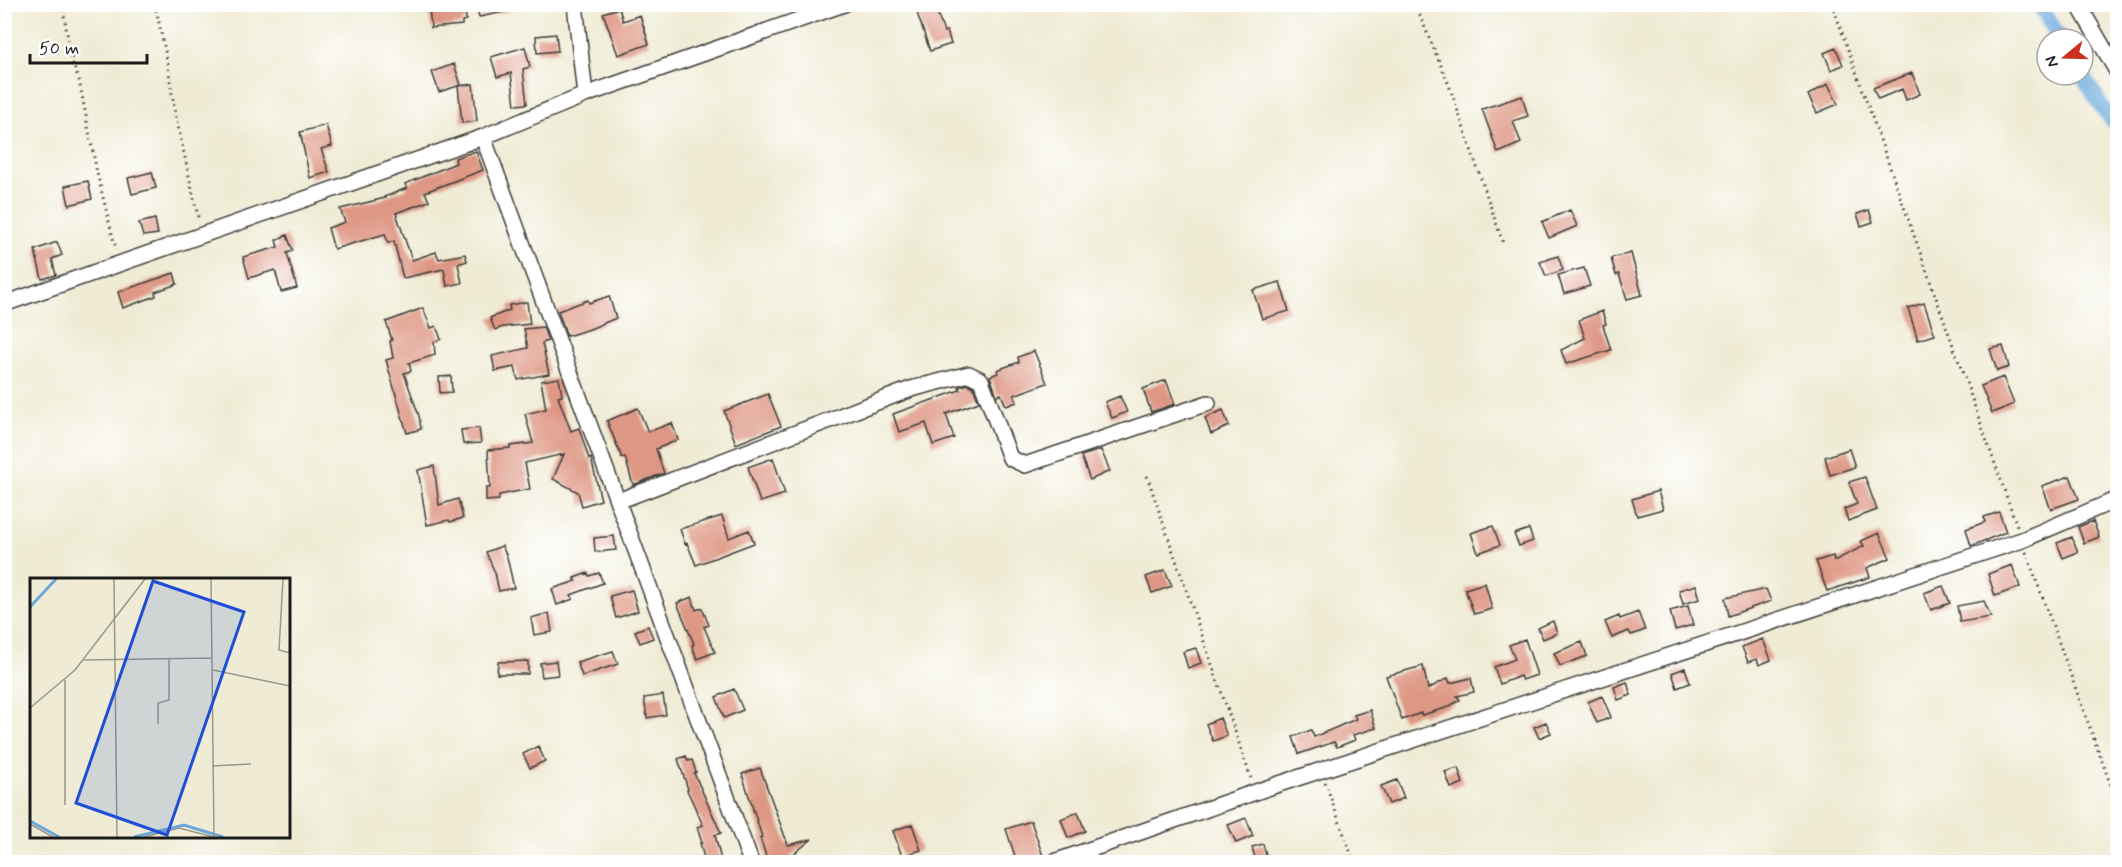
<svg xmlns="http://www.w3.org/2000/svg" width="2122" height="867" font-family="Mynerve,sans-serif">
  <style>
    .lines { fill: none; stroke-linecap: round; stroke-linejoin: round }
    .canal { stroke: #69a8dc; stroke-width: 16 }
    .building { fill: #de9784 }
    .minor-casing { stroke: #3c3b38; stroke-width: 18 }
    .path { stroke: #3c3b38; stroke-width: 3; stroke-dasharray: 1.5 4.5; stroke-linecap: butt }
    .minor { stroke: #fff; stroke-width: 15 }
    .inset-river { fill: none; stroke: #69a8dc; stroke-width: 3 }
    .inset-road { fill: none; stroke: #9b988a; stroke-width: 1.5 }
    .view { fill: #1d4ed8; fill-opacity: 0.15; stroke: #1d4ed8; stroke-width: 3 }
    .inset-edge { fill: none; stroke: #1c1c1c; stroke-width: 3 }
  </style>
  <rect width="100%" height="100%" fill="#fff"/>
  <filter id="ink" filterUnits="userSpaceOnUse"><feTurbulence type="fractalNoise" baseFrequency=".0167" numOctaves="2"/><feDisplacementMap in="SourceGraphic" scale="12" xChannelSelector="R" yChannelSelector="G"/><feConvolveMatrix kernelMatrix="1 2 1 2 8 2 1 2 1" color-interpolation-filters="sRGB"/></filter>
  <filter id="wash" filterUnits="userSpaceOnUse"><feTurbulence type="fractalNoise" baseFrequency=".008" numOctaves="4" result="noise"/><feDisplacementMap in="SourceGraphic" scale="24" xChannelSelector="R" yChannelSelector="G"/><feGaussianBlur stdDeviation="1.35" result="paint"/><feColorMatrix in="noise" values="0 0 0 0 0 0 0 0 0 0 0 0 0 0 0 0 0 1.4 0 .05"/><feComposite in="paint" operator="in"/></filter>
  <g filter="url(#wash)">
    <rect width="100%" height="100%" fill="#efebd4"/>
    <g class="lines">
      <path class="canal" d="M2039,4l21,35
        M2082,75l20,32 16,20"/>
    </g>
    <g id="blocks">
      <path class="building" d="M476,4h37l1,6 -35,7z
        M931,4h3l10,28 3,-1 4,13 -21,7 -14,-41z
        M465,6l1,14 -4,1v4l-31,3 -2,-19z
        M619,8l4,13 17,-6 9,29 -31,11 -15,-42z
        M556,34l2,17 -21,2 -1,-17z
        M525,47l5,20 -7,2 4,35 -12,1 -4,-32 -14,4 -6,-20z
        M1836,48l7,17 -12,5 -7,-17z
        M454,64l7,21 -22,7 -7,-20z
        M1912,73l8,21 -14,6 -4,-11 -24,10 -5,-11z
        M473,84l4,37 -15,2 -4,-37z
        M1828,84l10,20 -21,9 -9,-18z
        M1522,96l6,20 -15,5 8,22 -23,10 -16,-44z
        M326,125l6,21 -11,3 8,23 -19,6 -10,-46z
        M476,151l7,19 -58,22 4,9 -33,12 16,47 24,-8 3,7 26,-5 2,7 -9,3 4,19 -15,3 -3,-17 -41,9 -9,-37 -6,2 -3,-9 -51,15 -6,-21 17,-6 -5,-13 45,-11 -1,-1 23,-9 -2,-4 51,-21 -1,-5z
        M152,172l4,16 -24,6 -4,-16z
        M88,181l4,18 -23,6 -4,-19z
        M1570,210l7,16 -28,12 -7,-16z
        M1869,210l4,12 -12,4 -4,-12z
        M155,219l3,15 -15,2 -4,-13z
        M287,235l6,16 -6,2 10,35 -16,4 -6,-22 -26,8 -6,-21 35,-10 -2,-7z
        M57,242l5,13 -10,4 4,16 -14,4 -7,-29z
        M1631,253l11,42 -15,4 -8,-25 -3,1 -5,-17z
        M1558,256l5,14 -17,6 -6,-14z
        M1584,268l6,18 -26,8 -6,-19z
        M174,273l3,11 -22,8 1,4 -33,12 -5,-16z
        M1280,282l9,29 -27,8 -9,-29z
        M609,296l7,22 -26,11 -23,7 -9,-25 30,-11 1,3z
        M527,302l3,22 -27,3 -8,3 -5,-12 20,-8 -1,-5z
        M1924,303l11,32 -17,5 -10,-32z
        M423,308l8,20 5,-2 5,13 -7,3 1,13 -26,8 2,8 -7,2 15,43 2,13 -14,4 -21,-73 7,-2 -3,-17 2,-1 -6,-18z
        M1602,311l4,13 -3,1 8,25 -45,14 -5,-14 24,-12 -6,-18z
        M543,327l5,14 -6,2 7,31 -31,6 -3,-13 -20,4 -3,-15 36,-8 -4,-19z
        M2003,346l6,21 -12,4 -7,-22z
        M1034,351l13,32 -33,12 3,7 -11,4 -5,-12 -4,2 -7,-20 8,-3 -1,-3 22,-8 -1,-5z
        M451,376l1,16 -12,1 -1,-16z
        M2003,377l11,27 -22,9 -11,-27z
        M559,378l3,18 -4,1 13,34 8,-3 10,31 2,-1 10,42 -19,6 -4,-14 -25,-13 11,-25 -39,9 5,26 -31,6v5l-13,1v-13h4l-2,-38 22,-2v-2l23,-3 -8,-29 21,-5 -5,-28z
        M1166,380l9,24 -24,8 -8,-23z
        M968,384l5,3 6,15 -33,12 8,24 -21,7 -7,-22 -27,9 -6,-18 67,-24 -1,-3z
        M768,394l13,32 -45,18 -12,-33z
        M1120,396l7,16 -15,6 -7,-16z
        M638,408l10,24 24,-9 6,17 -22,9 8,24 -31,12 -8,-28 -3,1 -15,-37z
        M1223,410l6,16 -18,8 -6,-16z
        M479,428l2,15 -18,1 -2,-14z
        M1849,449l6,18 -25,8 -5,-18z
        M1101,450l9,21 -20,9 -9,-24z
        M773,458l12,36 -25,8 -12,-35z
        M434,466l5,39 19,-6 5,19 -13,4 -1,-2 -22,5 -9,-55z
        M2070,476l9,23 -28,10 -9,-23z
        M1865,477l12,33 -29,11 -4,-12 13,-5 -8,-22z
        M1658,491l5,18 -26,7 -5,-17z
        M1999,512l7,20 -35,14 -5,-17 19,-7 -1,-5z
        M722,516l7,22 20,-8 5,13 -58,22 -9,-22 -2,1 -5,-15z
        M2093,521l6,16 -15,6 -6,-16z
        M1493,526l7,19 -22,8 -7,-20z
        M1529,529l4,12 -14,5 -5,-12z
        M1879,533l11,25 -23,10 3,9 -43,14 -11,-30 17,-5 1,5 30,-15 -3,-5z
        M614,536l2,14 -21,2 -1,-14z
        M2072,537l6,15 -15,6 -6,-15z
        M502,546l5,11 7,31 -15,3 -4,-18 -9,-21z
        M2012,565l8,22 -25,9 -7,-22z
        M1165,570l7,16 -20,7 -6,-16z
        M588,573l1,3 10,-3 4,10 -32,12 2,4 -16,6 -5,-16 24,-8 -2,-3z
        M1485,583l7,26 -18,5 -9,-25z
        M1696,585l4,14 -17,5 -4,-14z
        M1943,586l7,17 -19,7 -7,-17z
        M1766,589l5,12 -43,15 -3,-18z
        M632,590l6,21 -22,7 -6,-22z
        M692,597l4,13 6,-2 7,17 -5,2 11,25 -18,7 -5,-14 2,-1 -17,-41z
        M1984,601l7,16 -31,5 -3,-16z
        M1688,606l5,19 -18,5 -5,-19z
        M1638,612l7,18 -14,5 -2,-4 -17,7 -7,-16 14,-6 1,3z
        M549,613l3,19 -18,3 -3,-17z
        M1553,621l4,12 -14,6 -5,-11z
        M648,626l5,12 -13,5 -5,-12z
        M1525,639l12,36 -15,5 -2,-4 -20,8 -6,-17 21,-8 -6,-14z
        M1763,639l8,21 -12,5 -2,-6 -9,3 -6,-15z
        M1582,642l5,14 -27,10 -6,-13z
        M1196,648l5,15 -13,5 -5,-16z
        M613,651l5,13 -36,12 -5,-14z
        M528,661v13h-31l1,-12z
        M556,661l2,14 -16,2 -2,-14z
        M1423,666l5,23 20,-11 2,5 21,-5 3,14 -17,4 3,4 -14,8 -24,7 -1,-2 -19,7 -16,-44z
        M1685,668l5,15 -13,5 -5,-15z
        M1627,682l4,13 -13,5 -4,-13z
        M734,689l9,21 -19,8 -8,-21z
        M663,695l3,20 -19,3 -3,-20z
        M1602,696l9,21 -14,6 -9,-21z
        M1370,710l6,18 -23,7 2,5 -18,7 -3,-5 -35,12 -6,-17 18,-7 3,7 42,-18 -2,-4z
        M1220,718l7,18 -14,5 -7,-17z
        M1546,722l5,11 -12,5 -5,-11z
        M538,746l7,15 -15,7 -7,-14z
        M686,756l2,5 4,-1 4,12 -2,1 27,60 -6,2 6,25 -16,2 -5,-19h2l-5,-16 6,-2 -16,-35 1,-1 -10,-30z
        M760,768l28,77 24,-6 -21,17 2,6h-25l-8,-24 2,-1 -20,-63z
        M1458,768l5,15 -12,5 -6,-16z
        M1397,780l7,18 -15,6 -8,-18z
        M1078,812l7,19 -17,7 -7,-19z
        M1246,818l7,18 -17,7 -8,-18z
        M1031,821l12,35 -18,6h-8l-11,-33z
        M912,824l9,26 -19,6 -9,-25z
        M1263,844l5,18h-12l-4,-15z"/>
    </g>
  </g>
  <g filter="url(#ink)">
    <use href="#blocks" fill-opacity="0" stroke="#3c3b38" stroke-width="1.5"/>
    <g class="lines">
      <g class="minor-casing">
        <path id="minor" d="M575,4l10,91
          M2078,4l40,69
          M483,137l268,725
          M4,304l479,-167 102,-42 259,-91
          M618,501l293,-112 58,-15 12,6 29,78 15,7 183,-62
          M1054,862l219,-76 749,-246 96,-41"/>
      </g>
      <path class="path" d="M62,4l10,58 7,18 18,93 19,77
        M155,4l12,56 8,53 24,108
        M1415,4l34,81 55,161
        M1832,4l185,522
        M1147,476l104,302
        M2026,552l92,253
        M1325,782l29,80"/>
      <use href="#minor" class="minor"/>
    </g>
  </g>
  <g transform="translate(30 578)">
    <rect width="260" height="260" fill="#efebd4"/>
    <path class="inset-river" d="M0,29l26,-28M0,243l29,16M104,259l50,-12 39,12"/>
    <path class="inset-road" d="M84,1l3,258M181,1l3,258M253,1l-4,71 11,3M54,82l128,-2M183,92l77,16M0,130l45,-38 70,-91M128,146v-21l11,-3v-41M182,188l39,-2M35,227v-125M0,246l23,13M114,259l35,-9 35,9"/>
    <path class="view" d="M123,3l91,31 -77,223 -91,-32z"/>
    <rect width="260" height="260" class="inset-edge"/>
  </g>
  <rect width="2122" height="867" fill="none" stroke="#fff" stroke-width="24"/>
  <g transform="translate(2065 57) rotate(251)"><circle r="28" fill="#ffffff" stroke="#a4a4a4" stroke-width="1.5"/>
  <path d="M0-4.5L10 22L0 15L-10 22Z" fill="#c8321e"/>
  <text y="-9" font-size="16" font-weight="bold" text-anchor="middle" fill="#1c1c1c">N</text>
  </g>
  <path d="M30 54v9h117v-9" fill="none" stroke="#1c1c1c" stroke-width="3"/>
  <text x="39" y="54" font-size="18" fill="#1c1c1c" stroke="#ffffff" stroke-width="4.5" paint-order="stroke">50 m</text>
</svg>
